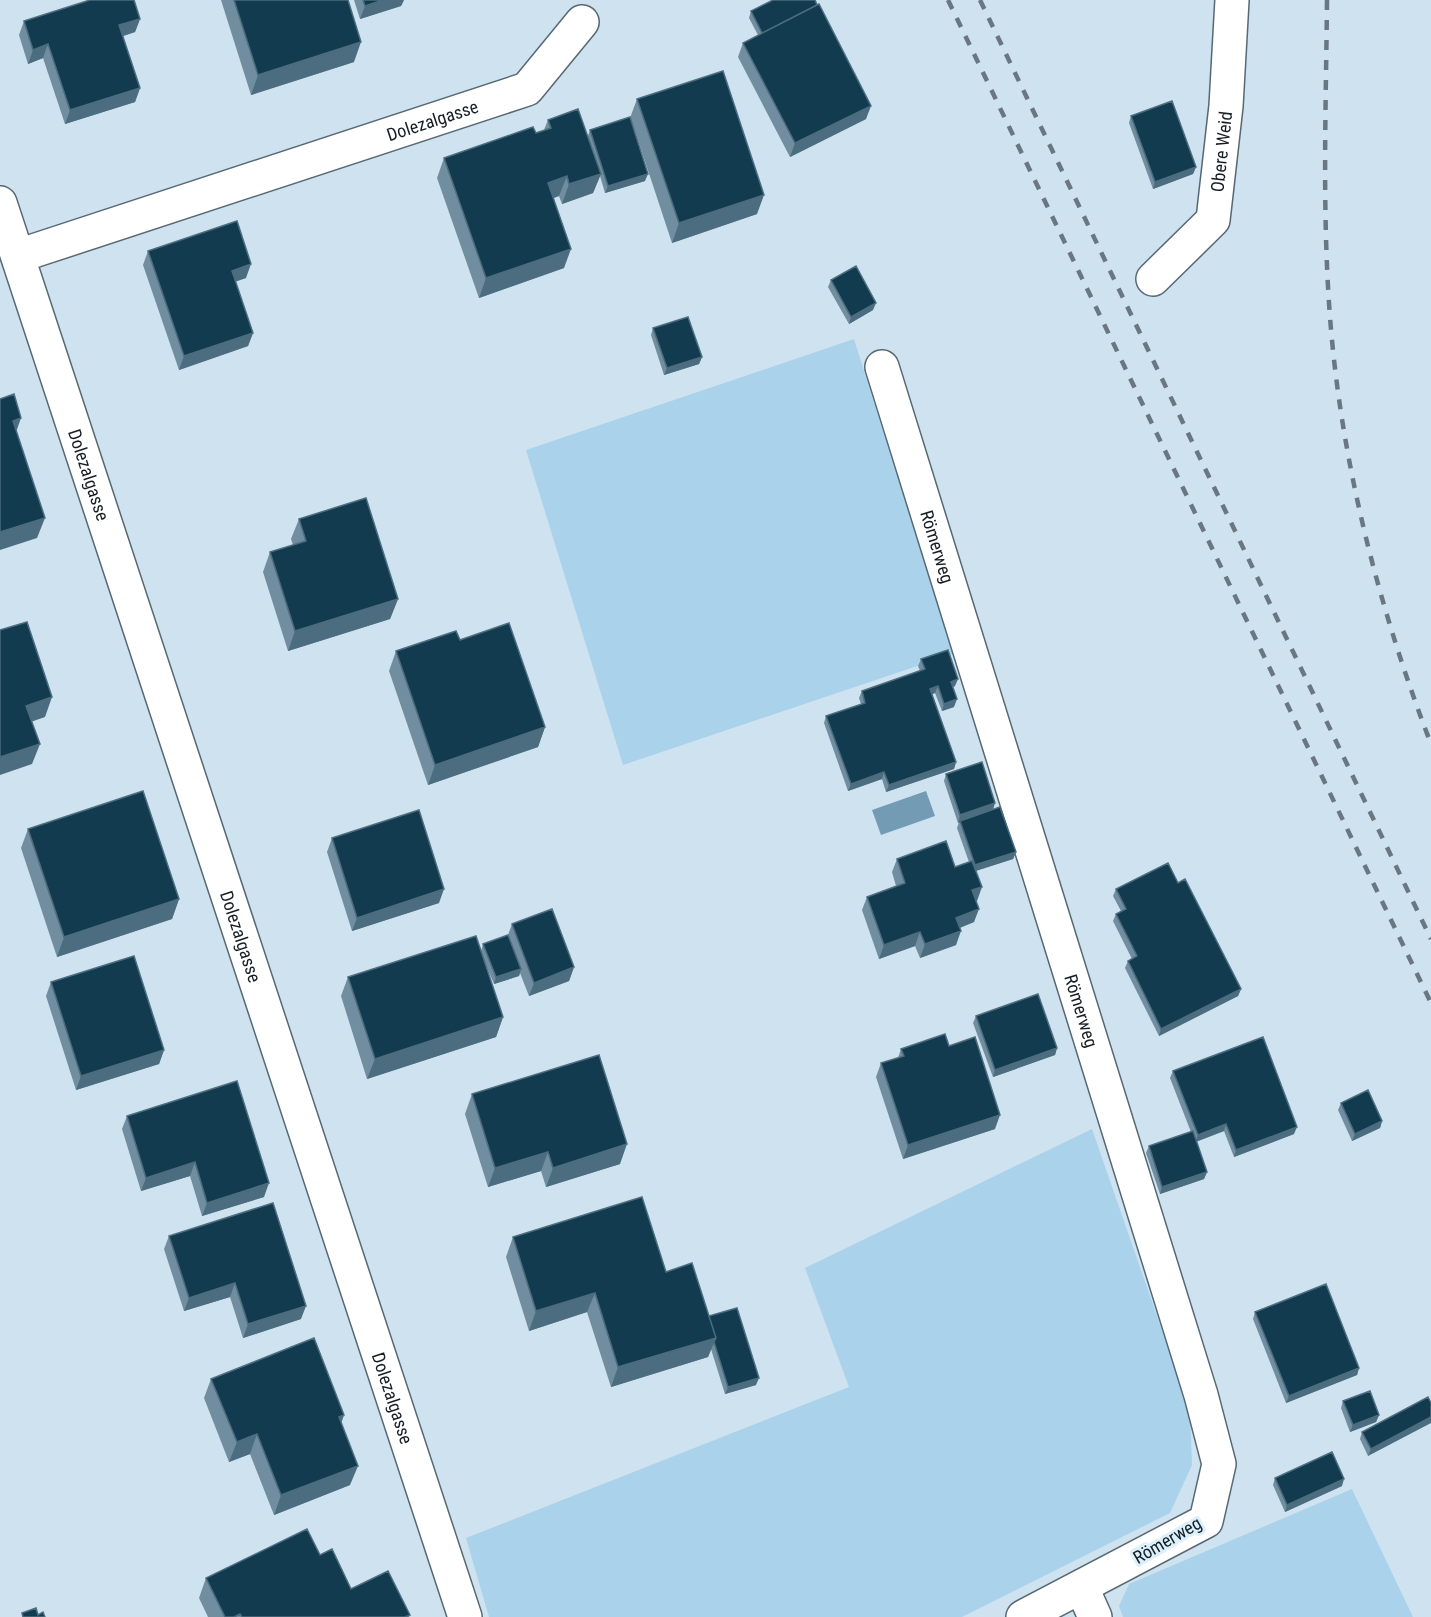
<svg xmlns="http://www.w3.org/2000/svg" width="1431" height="1617" font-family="'Roboto Condensed',sans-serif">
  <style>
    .green { fill: #aad3eb }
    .water { fill: #739cb4 }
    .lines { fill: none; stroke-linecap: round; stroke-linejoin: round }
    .minor-casing { stroke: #566873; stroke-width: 36 }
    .minor { stroke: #fff; stroke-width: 33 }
    .rail { stroke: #6a7780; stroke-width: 4.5; stroke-dasharray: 10 10; stroke-linecap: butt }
    .wall { fill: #708e9f }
    .shaded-wall { fill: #4b6d7f }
    .building { fill: #133b4f; stroke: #4b6d7f; stroke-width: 1.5 }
    .labels { text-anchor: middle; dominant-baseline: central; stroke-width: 6; stroke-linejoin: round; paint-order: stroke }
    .street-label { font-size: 18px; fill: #161d22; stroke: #dbf0fc }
  </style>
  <rect width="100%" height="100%" fill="#cee2ef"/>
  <path class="green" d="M854,339l99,315 -330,111 -97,-315z
    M1092,1129l98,282 2,54 -22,48 -208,104h-473l-23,-79 383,-151 -44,-119z
    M1352,1489l61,128h-290l-4,-11 10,-22z"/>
  <path class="water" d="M926,791l9,25 -54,19 -9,-25z"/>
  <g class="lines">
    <g class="minor-casing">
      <g id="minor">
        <path id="s1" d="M0,203l465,1414"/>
        <path id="s2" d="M18,256l509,-167 55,-67"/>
        <path id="s3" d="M1153,279l60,-59 13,-114 6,-106"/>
        <path id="s4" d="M882,367l319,1028 18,69 -13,57 -183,96"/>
        <path d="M1082,1588l13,29"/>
      </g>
    </g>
    <use href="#minor" class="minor"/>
    <path class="rail" d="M948,0l483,1003
      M980,0l451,939
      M1327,0c-1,106 -5,212 3,317 11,145 49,292 101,427"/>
  </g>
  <path class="wall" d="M221,0h127l6,62 -103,33z
    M354,0h50l-3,6 -41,13z
    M751,11l115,108 -76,38 -52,-100 5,-14 15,-8 -9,-17z
    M140,19l-5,13 -12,4 17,52 -5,14 -70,22 -22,-66 -15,6 -9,-29 5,-14z
    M637,99l120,115 -85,29 -38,-115 11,53 -40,12 -5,-17 -7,17 -31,11 -3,-8 -5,2 10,70 -85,30 -42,-120 7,-20 100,-28 4,-10 40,16 2,-6 40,-12z
    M1131,116l65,51 -3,7 -40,15 -24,-66z
    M148,251l98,27 -11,4 18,51 -5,13 -69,24 -36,-105z
    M831,280l42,30 -24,14 -21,-37z
    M653,328l49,29 -3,7 -35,11 -13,-40z
    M299,519l99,80 -8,20 -102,32 -25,-79 7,-20 23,-7 -2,-6z
    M460,640l85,87 -7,20 -110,38 -39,-114 7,-20z
    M921,659l34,27 -2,1 1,20 -12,4 -7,-18 -3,1 24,68 -2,7 -68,23 -4,-13 -34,12 -24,-68 2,-7 35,-12 -2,-6 3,-7 58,-20 -2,-5z
    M946,774l47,36 23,42 -3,7 -37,12 1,30 -3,21 -14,6 -4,17 -36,13 -5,-12 -36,13 -17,-49 5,-13 29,-11 -4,-14 5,-13 58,8 14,-5 -12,-34 2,-6 -1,1 -14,-42z
    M28,829l151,70 -7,20 -115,38 -36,-109z
    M332,838l107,65 -87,28 -25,-79z
    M1178,883l63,106 -3,7 -79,40 -34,-68 3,-7 4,-2 -19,-38 3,-7 5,-3 -8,-15 3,-7z
    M512,924l62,43 -5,14 -40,15 -9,-23 -1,3 -25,8 -12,-28 21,61 -7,20 -129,42 -26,-83 7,-19 133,-26 2,-7 25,-9z
    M51,982l113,68 -5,14 -83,26 -30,-94z
    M976,1016l81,32 -2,7 -62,22 -20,-54z
    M949,1046l46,83 -92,30 -27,-82 5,-14 17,-5 3,-9z
    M1173,1071l121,63 -60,23 -10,-26 -28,11 11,30 -3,7 -44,15 -14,-41 3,-7 42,-14 -21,-54z
    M472,1094l148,70 -74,23 -5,-16 -53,16 -23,-73z
    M1341,1103l41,18 -2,7 -28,13 -14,-31z
    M127,1116l137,81 -62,19 -12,-40 -49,15 -19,-62z
    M169,1236l132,83 -58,19 -13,-41 -46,14 -20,-62z
    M513,1237l153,35 43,44 47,69 -31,9 -14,-45 -3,8 -97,30 -24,-75 -58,19 -23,-74z
    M1255,1312l104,56 -2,7 -71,28 -33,-84z
    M211,1379l133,36 -3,7 9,63 -76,30 -24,-61 -21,8 -25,-64z
    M1428,1397l-60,59 -8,-17 2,-7z
    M1343,1401l36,14 -3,7 -26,10 -9,-24z
    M1275,1478l67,8 -57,26 -12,-27z
    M320,1555l31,34 59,26 -1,2h-201l-9,-19 7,-20z"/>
  <path class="shaded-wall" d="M383,0h21l-3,6 -41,13 5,-13z
    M140,19l-5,13 -21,7 5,-14z
    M361,42l-7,20 -103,33 7,-20z
    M48,44l-5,14 -15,6 5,-14z
    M140,88l-5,14 -70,22 5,-14z
    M871,106l-5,13 -76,38 5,-14z
    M1196,167l-3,7 -40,15 2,-7z
    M601,174l-8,19 -31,11 7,-20z
    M648,174l-3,7 -40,12 3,-7z
    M567,176l-8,20 -18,6 7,-19z
    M764,195l-7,19 -85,29 7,-20z
    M571,249l-7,19 -85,30 7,-20z
    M251,264l-5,14 -19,6 5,-13z
    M876,303l-3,7 -24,14 2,-7z
    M253,333l-5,13 -69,24 5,-14z
    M702,357l-3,7 -35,11 3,-7z
    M21,418l-7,20 -1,-17z
    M45,518l-8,20 -37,12v-18z
    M398,599l-8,20 -102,32 7,-20z
    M958,679l-3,7 -7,3 3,-7z
    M938,686l-3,7 -7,3 2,-7z
    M52,697l-7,20 -26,9 7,-20z
    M957,699l-3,8 -12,4 2,-7z
    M545,727l-7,20 -110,38 7,-20z
    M40,744l-8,20 -32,11v-18z
    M956,762l-2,7 -68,23 3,-7z
    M884,772l-2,7 -34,12 3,-7z
    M995,803l-2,7 -35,13 2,-8z
    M1016,852l-3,7 -41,13 3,-7z
    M982,887l-5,14 -10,3 5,-14z
    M444,889l-5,14 -87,28 5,-13z
    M179,899l-7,20 -115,38 7,-20z
    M979,909l-5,13 -23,9 5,-13z
    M961,931l-5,14 -36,13 5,-14z
    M920,932l-5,14 -36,13 5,-14z
    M574,967l-5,14 -40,15 5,-13z
    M521,969l-2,7 -25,8 2,-7z
    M1241,989l-3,7 -79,40 2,-7z
    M503,1017l-7,20 -129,42 8,-20z
    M1057,1048l-2,7 -62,22 2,-7z
    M164,1050l-5,14 -83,26 5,-14z
    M1000,1115l-5,14 -92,30 5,-14z
    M1382,1121l-2,7 -28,13 3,-7z
    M1226,1124l-2,7 -29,11 3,-7z
    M1297,1127l-3,7 -60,23 2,-7z
    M627,1144l-7,20 -74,23 7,-19z
    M548,1152l-7,19 -53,16 7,-19z
    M195,1162l-5,14 -49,15 5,-13z
    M1207,1172l-3,7 -44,15 2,-7z
    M269,1183l-5,14 -62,19 5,-13z
    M235,1283l-5,14 -46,14 5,-13z
    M595,1293l-8,19 -58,19 7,-20z
    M306,1306l-5,13 -58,19 5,-14z
    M716,1338l-8,19 -97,30 7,-20z
    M1359,1368l-2,7 -71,28 3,-7z
    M759,1378l-3,7 -31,9 3,-7z
    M344,1415l-7,20 2,-18z
    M1379,1415l-3,7 -26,10 3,-7z
    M1431,1417v6l-63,33 3,-7z
    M257,1434l-7,20 -21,8 8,-20z
    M358,1466l-8,19 -76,30 7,-20z
    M1344,1479l-2,7 -57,26 2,-7z"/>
  <path class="building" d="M90,0h44l6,19 -21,6 21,63 -70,22 -22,-66 -15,6 -9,-29z
    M234,0h114l13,42 -103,33z
    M363,0h20l-18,6z
    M773,0h42l2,5 -55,28 -11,-22z
    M819,4l52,102 -76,37 -52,-100z
    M723,71l41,124 -85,28 -42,-124z
    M1172,101l24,66 -41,15 -24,-66z
    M578,109l23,65 -32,10 -2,-8 -19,7 23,66 -85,29 -42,-120 89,-31 3,6 15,-5 -3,-8z
    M630,117l18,57 -40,12 -18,-56z
    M237,221l14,43 -19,7 21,62 -69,23 -36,-105z
    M856,266l20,37 -25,14 -20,-37z
    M688,317l14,40 -35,11 -14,-40z
    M14,394l7,24 -8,3 32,97 -45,14v-133z
    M366,498l32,101 -103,32 -25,-79 36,-11 -7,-22z
    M27,622l25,75 -26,9 14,38 -40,13v-127z
    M509,623l36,104 -110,38 -39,-114 60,-20 4,9z
    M948,650l10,29 -7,3 6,17 -13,5 -6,-18 -8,3 26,73 -67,23 -5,-13 -33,12 -25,-68 39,-13 -3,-12 63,-22 -4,-10z
    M982,762l13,41 -35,12 -14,-41z
    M143,791l36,108 -115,38 -36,-108z
    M1000,807l16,45 -41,13 -15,-44z
    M419,810l25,79 -87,29 -25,-80z
    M946,841l9,26 17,-6 10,26 -10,3 7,19 -23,9 5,13 -36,13 -5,-12 -36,13 -17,-48 38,-14 -8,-24z
    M1168,863l10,20 7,-4 56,110 -80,40 -33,-68 9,-5 -21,-42 10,-5 -10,-20z
    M552,909l22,58 -40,16 -22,-59z
    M508,935l13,34 -25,8 -13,-33z
    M476,936l27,81 -128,42 -27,-82z
    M134,956l30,94 -83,26 -30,-94z
    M1038,994l19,54 -62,22 -19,-54z
    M945,1034l4,12 26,-9 25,78 -92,30 -27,-82 23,-7 -3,-7z
    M1263,1037l34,90 -61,23 -10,-26 -28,11 -25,-64z
    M599,1055l28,89 -74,24 -5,-16 -53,16 -23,-74z
    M237,1081l32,102 -62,20 -12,-41 -49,16 -19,-62z
    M1368,1090l14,31 -27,13 -14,-31z
    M1193,1131l14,41 -45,15 -13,-41z
    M642,1197l24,75 26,-9 24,75 -98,29 -23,-74 -59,18 -23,-74z
    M273,1203l33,103 -58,18 -13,-41 -46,15 -20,-62z
    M1326,1284l33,84 -70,28 -34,-84z
    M737,1308l22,70 -31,9 -14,-45 2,-4 -7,-22z
    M314,1338l30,77 -5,2 19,49 -77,29 -24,-61 -20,8 -26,-63z
    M1370,1391l9,24 -26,10 -10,-24z
    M1428,1397l3,6v14l-60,32 -9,-17z
    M1332,1452l12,27 -57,26 -12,-27z
    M307,1529l13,26 12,-6 19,40 37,-18 22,44 -5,2h-163l-2,-3 -6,3h-9l-19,-39z
    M36,1608l2,7 5,-3 2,5h-22l-1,-4z"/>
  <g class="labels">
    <g class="street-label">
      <text stroke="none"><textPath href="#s2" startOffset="436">Dolezalgasse</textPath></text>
      <text stroke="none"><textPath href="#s3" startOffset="153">Obere Weid</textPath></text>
      <text stroke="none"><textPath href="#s1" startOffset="286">Dolezalgasse</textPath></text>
      <text stroke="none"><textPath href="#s4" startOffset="188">Römerweg</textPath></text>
      <text stroke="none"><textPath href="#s1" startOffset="772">Dolezalgasse</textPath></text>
      <text stroke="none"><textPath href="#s4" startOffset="674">Römerweg</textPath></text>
      <text stroke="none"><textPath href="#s1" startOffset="1258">Dolezalgasse</textPath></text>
      <text transform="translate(1167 1540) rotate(-30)">Römerweg</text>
    </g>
  </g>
</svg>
